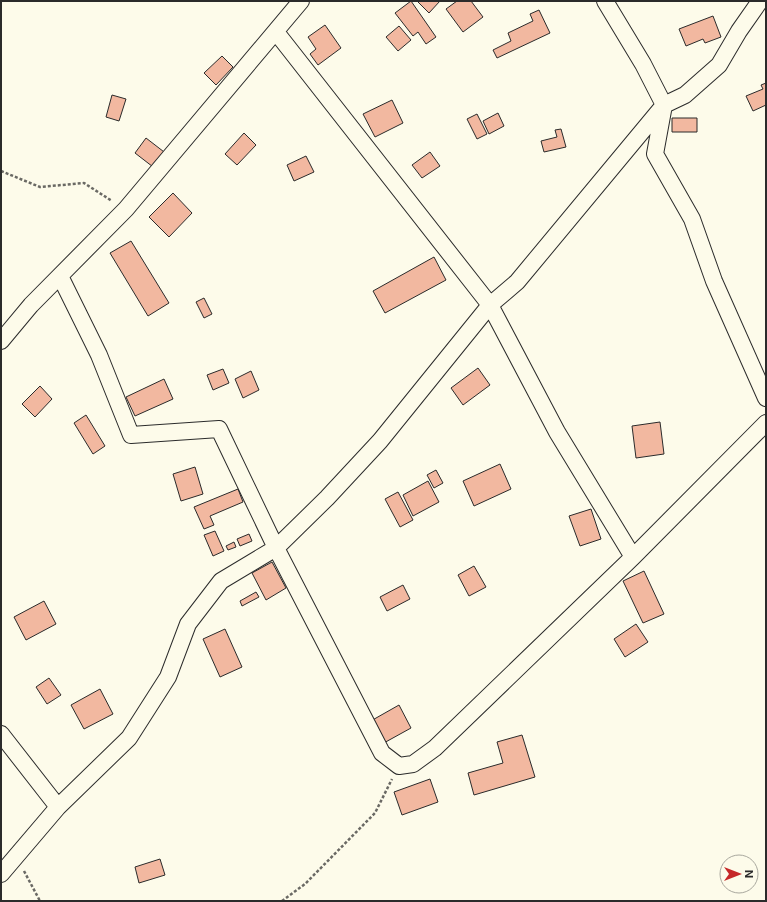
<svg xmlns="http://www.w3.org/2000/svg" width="767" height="902" font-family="Inter,sans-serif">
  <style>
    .building { fill: #f2b8a0; stroke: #2b2b2b }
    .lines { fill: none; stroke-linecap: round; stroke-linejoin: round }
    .minor-casing { stroke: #2b2b2b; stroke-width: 18 }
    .path { stroke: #6a6964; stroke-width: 2.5; stroke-dasharray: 3 2; stroke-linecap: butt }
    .minor { stroke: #fdfbea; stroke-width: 16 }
  </style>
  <rect width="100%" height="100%" fill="#fdfbea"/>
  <path class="building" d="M411,1l25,36 -10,7 -8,-12 -5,4 -18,-23z
    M417,1h23l-11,12z
    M457,1h14l12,16 -20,15 -17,-23z
    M539,10l11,23 -53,25 -4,-8 18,-9 -3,-8 25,-12 -3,-7z
    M713,16l8,21 -16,6 -2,-4 -17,7 -7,-17z
    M325,25l16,23 -23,17 -8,-11 6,-5 -8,-12z
    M399,26l12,14 -13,11 -12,-14z
    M222,56l11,11 -17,18 -12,-12z
    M766,83v22l-13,6 -7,-15 17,-7 -2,-4z
    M112,95l14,4 -7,22 -13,-4z
    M392,100l11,23 -28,14 -12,-23z
    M498,113l6,13 -15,8 -6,-13z
    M477,114l10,20 -10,5 -10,-20z
    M672,118h25v14h-25z
    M561,129l5,18 -22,5 -3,-11 16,-4 -2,-7z
    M244,133l12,12 -19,20 -12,-11z
    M146,138l22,17 -11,15 -22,-17z
    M430,152l10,14 -18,12 -10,-13z
    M306,156l8,16 -20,9 -7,-16z
    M173,193l19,20 -23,24 -20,-20z
    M131,241l38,62 -21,13 -38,-63z
    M434,257l12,23 -61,33 -12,-22z
    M204,298l8,16 -8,4 -8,-16z
    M478,368l12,17 -27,20 -12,-17z
    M223,369l6,14 -16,7 -6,-15z
    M251,371l8,19 -16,8 -8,-19z
    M164,379l9,20 -38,17 -9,-19z
    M40,386l12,13 -17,18 -13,-13z
    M86,415l19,31 -12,8 -19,-31z
    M660,422l4,32 -28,4 -4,-32z
    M500,464l11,25 -37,17 -11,-25z
    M195,467l8,27 -22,7 -8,-27z
    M436,470l7,13 -9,5 -7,-13z
    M428,481l11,21 -26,14 -10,-21z
    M238,489l5,13 -33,14 4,9 -10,4 -10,-22z
    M398,492l15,28 -13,7 -15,-28z
    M591,509l10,30 -21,7 -11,-30z
    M215,531l9,20 -11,5 -9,-21z
    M249,534l3,7 -12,5 -3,-7z
    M234,542l2,5 -8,3 -2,-4z
    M272,562l14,26 -20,12 -14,-27z
    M474,566l12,21 -17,9 -11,-21z
    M644,571l20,43 -21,9 -20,-42z
    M403,585l7,14 -23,12 -7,-14z
    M256,592l3,5 -17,9 -2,-5z
    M44,601l12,23 -30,16 -12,-23z
    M636,624l12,18 -23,15 -11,-18z
    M225,629l17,38 -22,10 -17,-38z
    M49,678l12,17 -14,9 -11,-17z
    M100,689l13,25 -29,15 -13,-24z
    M399,705l12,23 -29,16 -13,-22z
    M522,735l13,42 -61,18 -6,-22 35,-10 -6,-21z
    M430,779l8,23 -36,13 -8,-23z
    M160,859l5,16 -26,8 -4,-16z"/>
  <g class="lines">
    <g class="minor-casing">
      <path id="minor" d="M605,1l38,63 21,41 -9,49 37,65 22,62 52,117
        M276,32l214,273 67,127 76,125
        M60,276l39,79 32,80 88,-6 57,119 106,205 17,13 14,-2 22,-16 198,-191 133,-134
        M1,341l30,-36 95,-96 175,-208
        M1,734l57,73
        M1,874l57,-67 71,-69 39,-61 20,-53 33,-43 55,-33 51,-50 53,-57 110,-136 27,-23 147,-177 21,-10 34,-30 20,-34 21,-30"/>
    </g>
    <path class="path" d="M1,171l39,16 44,-4 28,18
      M24,871l16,30
      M282,901l23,-17 70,-71 17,-34"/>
    <use href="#minor" class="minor"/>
  </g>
  <rect width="767" height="902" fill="none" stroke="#2b2b2b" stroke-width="4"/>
  <g transform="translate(739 874) rotate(90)"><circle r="19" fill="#fdfbea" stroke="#a9a89e"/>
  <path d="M0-3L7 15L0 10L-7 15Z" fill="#c62828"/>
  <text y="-6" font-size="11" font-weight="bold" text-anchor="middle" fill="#2b2b2b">N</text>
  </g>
</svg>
